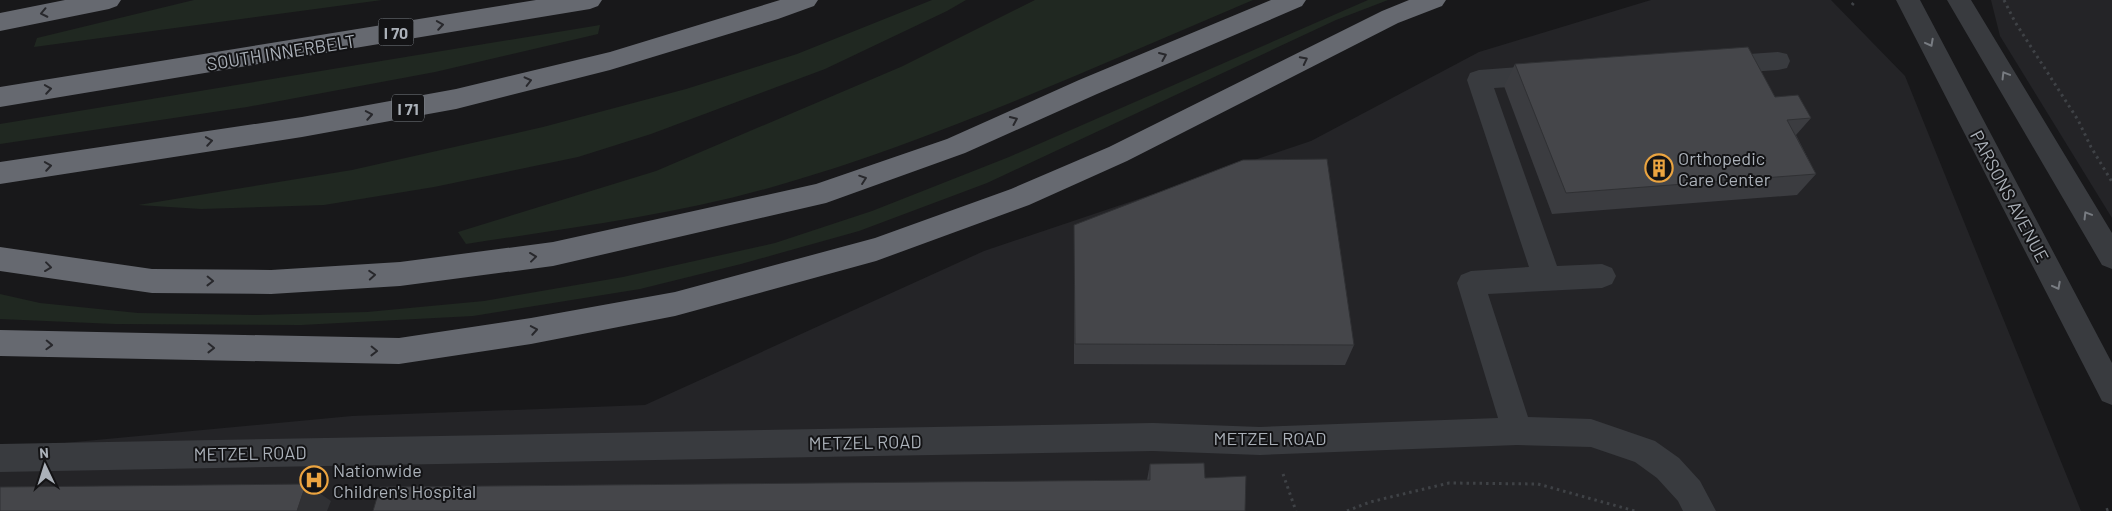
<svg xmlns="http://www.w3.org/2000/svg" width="2112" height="511" font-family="Barlow,sans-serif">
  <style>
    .built { fill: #242427 }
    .green { fill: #202821 }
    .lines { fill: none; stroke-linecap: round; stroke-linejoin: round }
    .path { stroke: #3f4246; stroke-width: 3; stroke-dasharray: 2.5 4; stroke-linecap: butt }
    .minor { fill: #393b3f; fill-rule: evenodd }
    .highway { fill: #666970; fill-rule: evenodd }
    .wall { fill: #3b3c40 }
    .shaded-wall { fill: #303134 }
    .building { fill: #45464a; stroke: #303134 }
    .oneway { stroke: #28282c }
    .oneway2 { stroke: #787c82 }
    .labels { text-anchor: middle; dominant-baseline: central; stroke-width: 4; stroke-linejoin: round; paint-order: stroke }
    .shield { fill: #131315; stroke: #7d8288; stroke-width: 1 }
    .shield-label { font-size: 16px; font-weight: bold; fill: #abb1b9 }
    .street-label { font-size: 18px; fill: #abb1b9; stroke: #131315 }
    .poi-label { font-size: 18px; fill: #abb1b9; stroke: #131315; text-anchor: start }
  </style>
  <rect width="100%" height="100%" fill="#18181a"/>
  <path class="built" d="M1651,0h180l74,76 176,435h-2081v-62l352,-33 293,-11 339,-154 327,-110 168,-89z
    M1991,0h121v218l-112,-182z"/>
  <path class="green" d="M194,0h188l-348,47 3,-9z
    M932,0h34l-19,11 -122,58 -174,65 -73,23 -144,30 -110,18 -123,4 -63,-4 214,-35 191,-43 143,-38 111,-35z
    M1035,0h218c-157,66 -313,139 -477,186 -101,29 -206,42 -310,58l-8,-12 198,-61 247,-105z
    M1368,0h20l-52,20 -349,163 -128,48 -118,33 -101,25 -167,27 -172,9 -186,-1 -115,-5v-25l40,9 98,10 117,2 112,-3 117,-11 139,-24 152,-34 97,-32 137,-54z
    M600,25l-2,9 -163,38 -188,35 -247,37v-20z"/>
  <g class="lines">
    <path class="path" d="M2004,0l11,22 63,98 13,27 21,35
      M1852,5l3,-4
      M1283,474l13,37
      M2106,510l6,-2
      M1347,511l23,-9 79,-19 89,1 97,27"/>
    <path class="minor" d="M1896,0h24l192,363v42l-10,-4z
      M1947,0h24l141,233v36l-10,-4z
      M1778,52l9,2 3,7 -3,7 -9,2 -58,4 -9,-2 -3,-7 3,-7 9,-2z
      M1545,65l9,3 3,7 -3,7 -9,3 -51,3 63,178 45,-2 10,4 4,8 -4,8 -10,4 -114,6 40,123 63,2 64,22 24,17 21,23 16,30h-33l-5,-10 -21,-23 -22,-16 -44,-15 -74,-2 -257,10 -107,-4 -1153,21v-28l1153,-21 107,4 238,-9 -41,-135 4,-8 10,-4 58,-4 -62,-187 3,-7 9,-3z"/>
    <path class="highway" d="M65,0h56l-4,6 -8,3 -109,22v-18z
      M536,0h66l-4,6 -8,3 -590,98v-20z
      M780,0h38l-4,6 -36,13 -168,51 -154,39 -154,28 -302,47v-22l302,-45 154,-28 154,-37z
      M1271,0h35l-4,6 -205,88 -132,59 -139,50 -273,63 -153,20 -129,8 -119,-1 -152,-22v-24l152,22 119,1 129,-8 153,-20 263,-58 131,-45 132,-59z
      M1409,0h37l-4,6 -44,17 -271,138 -98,44 -153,56 -201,55 -144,28 -132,20 -399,-8v-26l399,8 132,-20 144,-26 200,-54 136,-49 98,-42 273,-136z"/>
  </g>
  <path class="wall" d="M1515,64l296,54 -15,17 20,39 -19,21 -245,19 -48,-128z
    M1074,225l280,120 -9,20 -271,-1z
    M1150,464l55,14 40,33 -98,-31z"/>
  <path class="shaded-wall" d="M306,484l25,17 -4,10h-30z"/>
  <path class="building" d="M1748,47l27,50 23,-2 13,23 -24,2 29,54 -250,19 -51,-129z
    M1327,159l27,186 -279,-1 -1,-119 169,-65z
    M1204,463l1,15 41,-2 -1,35h-872l7,-24 770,-7v-16z
    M306,484l-9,27h-297v-24z"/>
  <defs><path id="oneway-chevron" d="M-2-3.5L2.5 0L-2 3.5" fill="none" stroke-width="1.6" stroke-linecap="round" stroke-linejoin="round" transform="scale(1.25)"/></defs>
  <g class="oneway">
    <use href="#oneway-chevron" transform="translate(44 13) rotate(168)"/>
    <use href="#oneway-chevron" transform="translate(440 25) rotate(-9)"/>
    <use href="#oneway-chevron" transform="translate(1163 56) rotate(-23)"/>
    <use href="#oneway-chevron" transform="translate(1304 60) rotate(-27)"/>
    <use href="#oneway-chevron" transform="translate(528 81) rotate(-14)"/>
    <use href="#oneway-chevron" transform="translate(48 89) rotate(-9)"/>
    <use href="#oneway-chevron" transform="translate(369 115) rotate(-10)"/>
    <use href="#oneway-chevron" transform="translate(1014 120) rotate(-24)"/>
    <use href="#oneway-chevron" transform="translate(209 141) rotate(-9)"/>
    <use href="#oneway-chevron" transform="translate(48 166) rotate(-9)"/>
    <use href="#oneway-chevron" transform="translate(863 179) rotate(-19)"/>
    <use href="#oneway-chevron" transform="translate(533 257) rotate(-7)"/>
    <use href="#oneway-chevron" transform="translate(48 267) rotate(7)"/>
    <use href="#oneway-chevron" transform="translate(372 275) rotate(-4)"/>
    <use href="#oneway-chevron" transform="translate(210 281) rotate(1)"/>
    <use href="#oneway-chevron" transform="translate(534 330) rotate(-10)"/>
    <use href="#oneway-chevron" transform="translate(49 345) rotate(2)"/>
    <use href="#oneway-chevron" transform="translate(211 348) rotate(1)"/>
    <use href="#oneway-chevron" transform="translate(374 351) rotate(1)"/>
  </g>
  <g class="oneway2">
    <use href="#oneway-chevron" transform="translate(1930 43) rotate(62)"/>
    <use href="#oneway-chevron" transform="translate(2005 75) rotate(-121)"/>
    <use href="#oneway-chevron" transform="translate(2087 215) rotate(-121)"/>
    <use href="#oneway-chevron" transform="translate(2057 286) rotate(62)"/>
  </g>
  <defs>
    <g id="building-ring" transform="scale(1.4375)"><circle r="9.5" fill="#131315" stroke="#eba440" stroke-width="1.5"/><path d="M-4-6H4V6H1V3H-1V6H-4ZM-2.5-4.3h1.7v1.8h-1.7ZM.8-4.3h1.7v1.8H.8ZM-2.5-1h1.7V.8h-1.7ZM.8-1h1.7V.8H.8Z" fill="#eba440"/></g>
    <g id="hospital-ring" transform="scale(1.4375)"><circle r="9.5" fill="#131315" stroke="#eba440" stroke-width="1.5"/><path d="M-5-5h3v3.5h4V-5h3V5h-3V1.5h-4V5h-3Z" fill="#eba440"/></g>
  </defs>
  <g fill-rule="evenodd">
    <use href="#building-ring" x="1659" y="168"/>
    <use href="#hospital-ring" x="314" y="480"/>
  </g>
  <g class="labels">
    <g class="shield">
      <rect x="378.5" y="18.5" width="35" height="27" rx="4"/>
      <rect x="392" y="94.5" width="32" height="27" rx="4"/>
    </g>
    <g class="shield-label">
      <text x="396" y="32">I 70</text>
      <text x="408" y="108">I 71</text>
    </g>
    <g class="street-label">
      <text transform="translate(281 52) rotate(-9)">SOUTH INNERBELT</text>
      <text transform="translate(2010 196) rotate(62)">PARSONS AVENUE</text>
      <text x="1270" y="438">METZEL ROAD</text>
      <text transform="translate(865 442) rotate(-1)">METZEL ROAD</text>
      <text transform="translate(250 453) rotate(-1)">METZEL ROAD</text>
    </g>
    <g class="poi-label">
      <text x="1678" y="158">Orthopedic<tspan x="1678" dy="21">Care Center</tspan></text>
      <text x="333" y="470">Nationwide<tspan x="333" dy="21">Children's Hospital</tspan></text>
    </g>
  </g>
  <g transform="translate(45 466) rotate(356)" stroke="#131315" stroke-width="4" paint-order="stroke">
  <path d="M0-4L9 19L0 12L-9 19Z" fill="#abb1b9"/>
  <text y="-8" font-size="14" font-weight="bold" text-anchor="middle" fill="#abb1b9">N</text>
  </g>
</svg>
